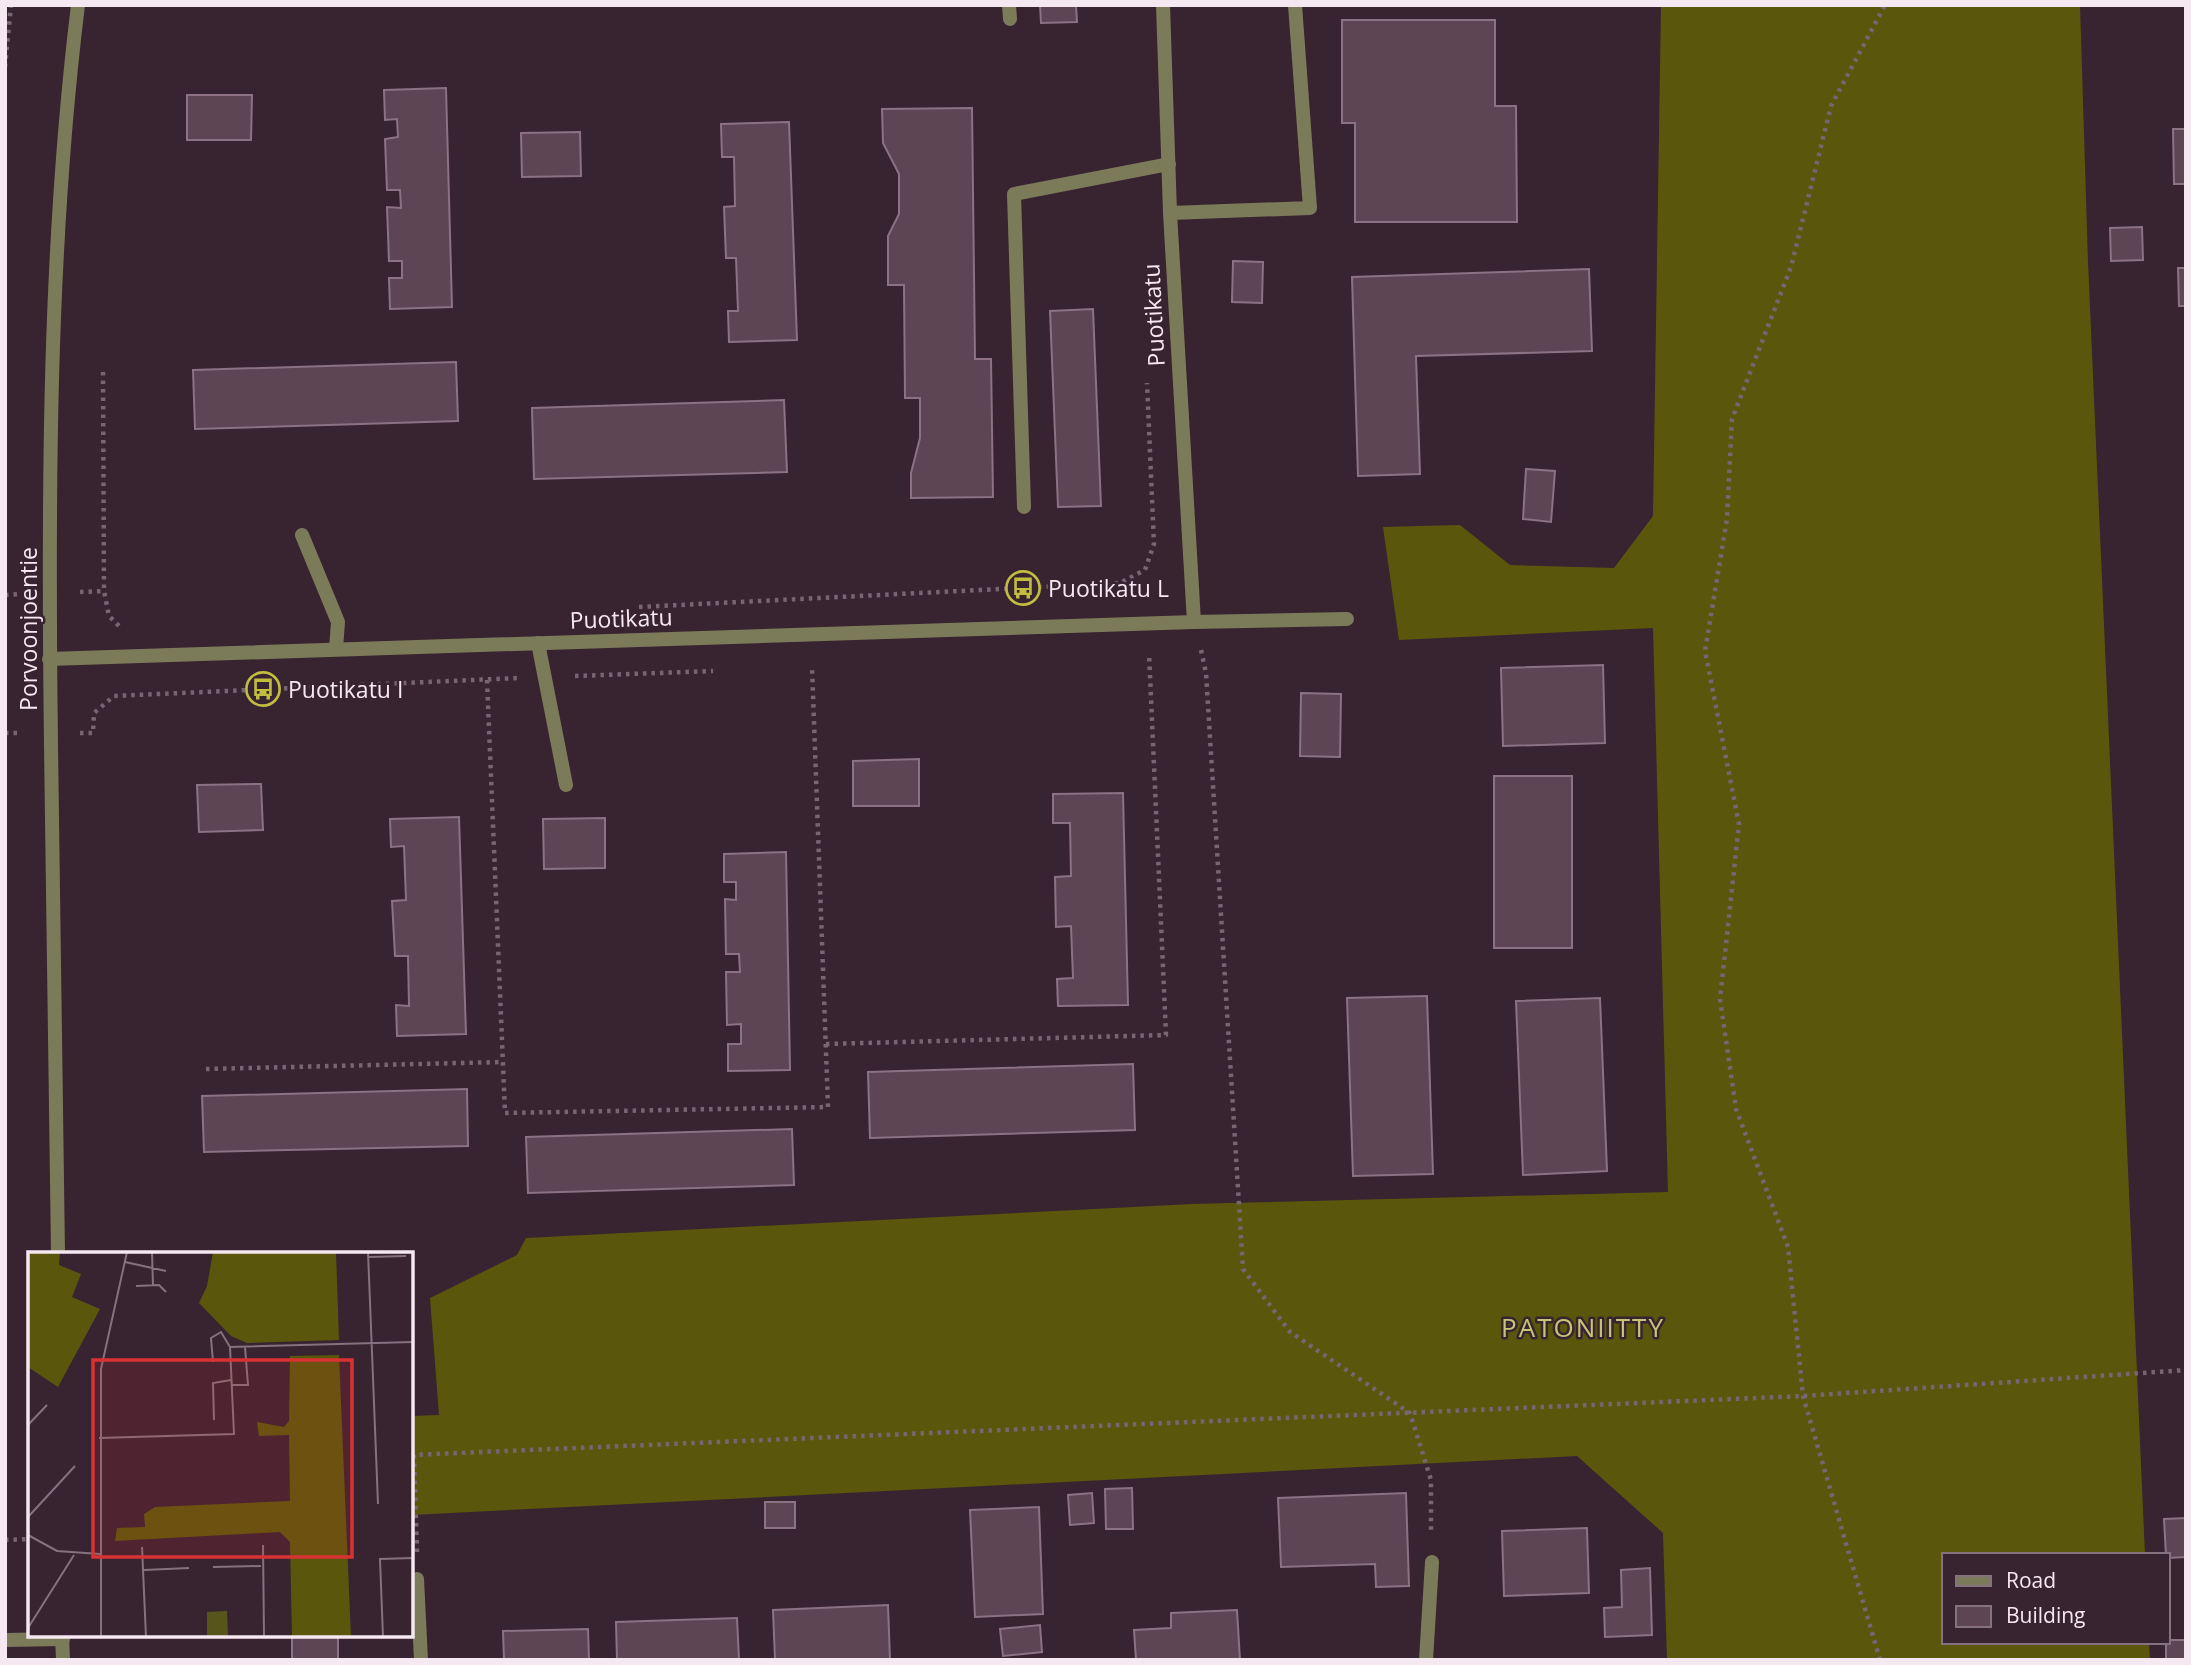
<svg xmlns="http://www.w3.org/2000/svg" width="2191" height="1665" font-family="'Open Sans',sans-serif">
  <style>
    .forest { fill: #5a570c }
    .building { fill: #5d4554; stroke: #8c7282; stroke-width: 2 }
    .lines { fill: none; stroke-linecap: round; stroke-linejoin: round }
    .path { stroke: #786572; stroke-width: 4.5; stroke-dasharray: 3.5 5; stroke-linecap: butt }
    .service { stroke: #7c7b59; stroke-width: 14 }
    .minor { stroke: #7c7b59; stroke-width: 14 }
    .tertiary { stroke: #7c7b59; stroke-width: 14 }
    .labels { text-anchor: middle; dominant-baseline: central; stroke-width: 5; stroke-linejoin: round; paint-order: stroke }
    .street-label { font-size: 23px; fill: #f6e8f1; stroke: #382331 }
    .poi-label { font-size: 23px; fill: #f6e8f1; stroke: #382331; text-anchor: start }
    .quarter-label { font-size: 26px; letter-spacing: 2px; fill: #c6c476; stroke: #382331 }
    .inset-road { fill: none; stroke: #84727e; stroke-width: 2 }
    .view { fill: #d83232; fill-opacity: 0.15; stroke: #d83232; stroke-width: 3.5 }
    .inset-edge { fill: none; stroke: #f6e8f1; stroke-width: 3.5 }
  </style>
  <rect width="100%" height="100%" fill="#382331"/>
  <path class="forest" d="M1661,5h419l8,257 57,1293h-201v87h205l1,18h-483l-4,-127 -86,-77 -1166,59v-99l28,-1 -9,-117 87,-43 9,-17 666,-34 476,-12 -15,-564 -254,12 -16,-113 77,-2 50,40 104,3 39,-52z"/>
  <path class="building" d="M1040,5h36l1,17 -36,1z
    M1342,20h153v86h21l1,116h-162v-99h-13z
    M446,88l6,219 -62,2 -1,-31h13v-17h-13l-2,-54 14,1 -1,-18h-13l-2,-51 13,-2 -1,-18 -12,1 -1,-30z
    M187,95h65l-1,45h-64z
    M972,108l3,251h16l2,138 -82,1v-25l9,-35v-40h-15l-1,-113h-16v-49l11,-22v-40l-16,-31 -1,-34z
    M789,122l8,218 -68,2 -1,-31h10l-2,-53h-10l-2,-51 11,-1 -1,-49h-12l-1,-33z
    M2173,129h13v55h-12z
    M580,132l1,44 -59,1 -1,-44z
    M2142,227l1,33 -32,1 -1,-33z
    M1233,261l30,1 -1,41 -30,-1z
    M2178,268h8v38h-7z
    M1589,269l3,82 -176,5 4,118 -62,2 -6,-199z
    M1093,309l8,197 -43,1 -8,-196z
    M456,362l2,59 -263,8 -2,-59z
    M784,400l3,72 -253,7 -2,-71z
    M1526,469l29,2 -4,51 -28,-3z
    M1603,665l2,78 -102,3 -2,-78z
    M1301,693l40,1 -1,63 -40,-1z
    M919,759v47h-66v-45z
    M1494,776h78v172h-78z
    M261,784l2,46 -64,2 -2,-47z
    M1123,793l5,212 -70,1 -1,-27 16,-1 -2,-52 -15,1 -1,-50 16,-1 -1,-53h-17v-29z
    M459,817l7,217 -69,2 -1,-31 13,1 -1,-50h-13l-3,-55 14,-1 -2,-54 -13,1 -1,-28z
    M605,818v50l-61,1 -1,-50z
    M786,852l4,218 -62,1v-27h13v-20l-14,1 -1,-53h14l-1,-18h-13l-1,-55 11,1v-18h-12v-28z
    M1427,996l6,178 -80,2 -6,-178z
    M1600,998l7,173 -84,4 -7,-174z
    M1133,1064l2,66 -265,8 -2,-66z
    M467,1089l1,57 -264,6 -2,-56z
    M792,1129l2,56 -266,8 -2,-56z
    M1132,1488l1,41h-27l-1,-40z
    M1092,1493l2,30 -24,2 -2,-30z
    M1406,1493l3,93 -33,1 -1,-23 -94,3 -3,-69z
    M765,1502h30v26h-30z
    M1039,1507l4,107 -68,3 -5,-107z
    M2186,1518v39l-18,1v-3h-2l-2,-36z
    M1587,1528l2,65 -85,3 -2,-65z
    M1650,1568l2,67 -47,2 -1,-29 18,-1 -1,-37z
    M888,1605l2,55h-115l-2,-50z
    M1237,1610l3,50h-104l-2,-30 37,-2v-15z
    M737,1618l2,42h-122l-1,-38z
    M1040,1625l2,27 -39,4 -3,-27z
    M588,1629l1,31h-85l-1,-29z
    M292,1635h46v25h-46z
    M2168,1640h18v20h-20v-18z"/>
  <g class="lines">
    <path class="path" d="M5,67l6,-62
      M103,372l1,219 5,25 10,10
      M80,592l24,-1
      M5,595l17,-1
      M639,607l481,-24 25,-13 9,-26 -7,-161
      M1201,650l5,23 37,596 47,63 120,81 21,67v53
      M575,676l138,-5
      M487,680l18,433 323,-6 -16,-440
      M5,733h17
      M80,733h13l1,-20 20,-17 403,-18
      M826,1044l340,-9 -17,-382
      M206,1069l297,-7
      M411,1455l1392,-59 383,-26
      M414,1455l3,97
      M5,1540l25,-1
      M1880,1660l-77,-264 -15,-149 -52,-138 -16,-110 19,-175 -34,-173 22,-132 5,-100 59,-152 40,-161 54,-101"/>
    <path class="service" d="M1009,5l1,14
      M1170,213l140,-5 -15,-203
      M1024,507l-10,-313 155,-30
      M302,535l36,87 -2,27
      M538,643l28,142"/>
    <path class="minor" d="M1194,622l153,-3
      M49,659l1145,-37 -24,-409 -7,-208
      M417,1579l4,81
      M5,1640l58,-1
      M1426,1660l6,-98"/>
    <path class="tertiary" d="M58,1254c-2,-170 -5,-339 -7,-509 -3,-246 -3,-495 27,-740
      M62,1635l1,25"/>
  </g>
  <defs>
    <g id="bus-ring" transform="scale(1.75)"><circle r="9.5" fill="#382331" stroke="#c3bd3f" stroke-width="1.5"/><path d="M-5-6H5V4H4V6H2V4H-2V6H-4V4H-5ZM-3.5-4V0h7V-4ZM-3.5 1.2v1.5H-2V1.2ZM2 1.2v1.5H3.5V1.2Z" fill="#c3bd3f"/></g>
  </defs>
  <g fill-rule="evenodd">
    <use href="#bus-ring" x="1023" y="588"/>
    <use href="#bus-ring" x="263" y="689"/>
  </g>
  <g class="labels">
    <g class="street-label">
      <text transform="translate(1153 315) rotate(-93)">Puotikatu</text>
      <text transform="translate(621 618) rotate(-2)">Puotikatu</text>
      <text transform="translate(28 629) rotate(-90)">Porvoonjoentie</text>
    </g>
    <g class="poi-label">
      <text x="1048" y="588">Puotikatu L</text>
      <text x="288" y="689">Puotikatu I</text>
    </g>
    <g class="quarter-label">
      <text x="1583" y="1327">PATONIITTY</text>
    </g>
  </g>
  <g transform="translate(28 1252)">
    <rect width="385" height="385" fill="#382331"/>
    <path d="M199,359l1,26h-21v-25z" fill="#58551a"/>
    <path d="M0,0h32l-1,13 22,9 -9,23 28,12 -42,78 -30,-20zM185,0h123l3,88 -92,3 -16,-7 -32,-33 8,-17zM311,103l12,282h-59l-2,-95 -10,-10 -165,9 2,-13 28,-1 -1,-13 11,-7 135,-6 -1,-66 -30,1 -2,-14 27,5 5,-6 1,-65z" fill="#5a570c"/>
    <path class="inset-road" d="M124,0l1,33M340,0l10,252M341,5l37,-1M97,10l41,9M108,34l23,-1 7,7M202,95l183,-5M204,133h16l-3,-38M186,168l-1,-37 18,-3M0,173l19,-20M71,186l135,-4 -4,-87 -9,-15 -10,6 2,24M0,265l47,-51M0,283l29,16 43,3M235,293l1,92M114,295l4,90M185,315l48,-1M116,318l45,-2M0,376l46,-73M73,385v-268l26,-117M355,385l-3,-78 33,-1"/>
    <path class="view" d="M65,108h259v197h-259z"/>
    <rect width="385" height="385" class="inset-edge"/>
  </g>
  <rect width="2191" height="1665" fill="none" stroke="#f6e8f1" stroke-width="14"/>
  <rect x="1942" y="1553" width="228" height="91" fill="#382331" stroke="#84727e" stroke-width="2"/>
  <rect x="1956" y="1576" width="35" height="10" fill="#7c7b59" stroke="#84727e" stroke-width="2"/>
  <text x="2006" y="1588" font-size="21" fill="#f6e8f1">Road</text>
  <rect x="1956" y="1606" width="35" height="21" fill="#5d4554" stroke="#84727e" stroke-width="2"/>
  <text x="2006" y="1623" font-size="21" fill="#f6e8f1">Building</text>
</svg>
